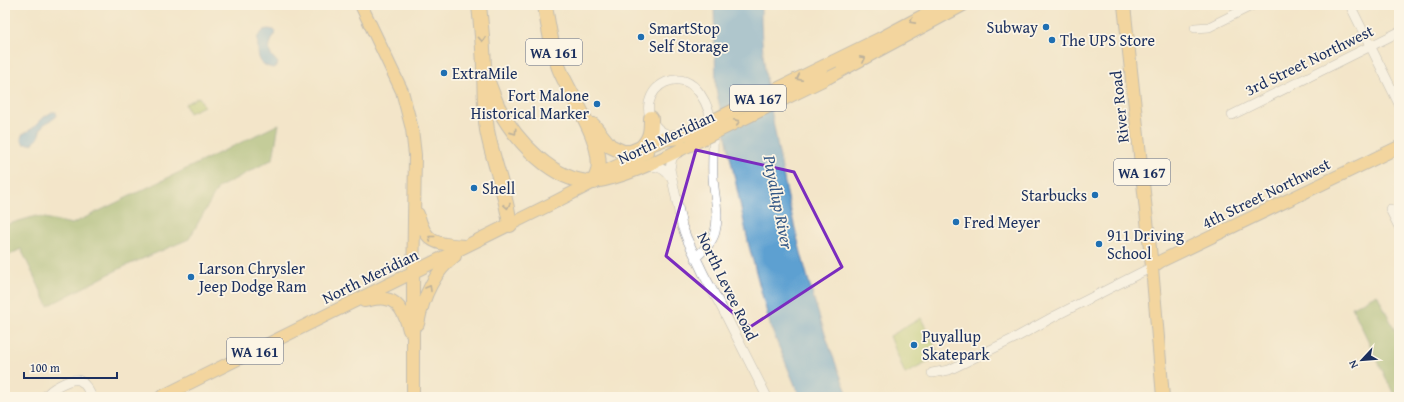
<svg xmlns="http://www.w3.org/2000/svg" width="1404" height="402" font-family="'Gentium Book Plus',serif">
  <style>
    .green { fill: #b2c96e; stroke: #667c66 }
    .forest { fill: #8dad61; stroke: #546e60 }
    .water { fill: #5da0d1; stroke: #3c6898 }
    .lines { fill: none; stroke-linecap: round; stroke-linejoin: round }
    .minor-casing { stroke: #878a94; stroke-width: 10 }
    .major-casing { stroke: #878a94; stroke-width: 14 }
    .highway-casing { stroke: #878a94; stroke-width: 16 }
    .minor { stroke: #fff; stroke-width: 9 }
    .major { stroke: #f3c26a; stroke-width: 12 }
    .highway { stroke: #f3c26a; stroke-width: 14 }
    .major-bridge-casing { stroke: #878a94; stroke-width: 14; stroke-linecap: butt }
    .major-bridge { stroke: #f3c26a; stroke-width: 12 }
    .oneway { stroke: #7c7163 }
    .marked { fill: none; stroke: #7b2cbf; stroke-width: 3; stroke-linejoin: round }
    .poi-dot { fill: #1f6fb2; stroke: #fcf5e5; stroke-width: 1.5 }
    .labels { text-anchor: middle; dominant-baseline: central; stroke-width: 3.5; stroke-linejoin: round; paint-order: stroke }
    .shield { fill: #fcf5e5; stroke: #5e6a86; stroke-width: 1 }
    .shield-label { font-size: 15px; font-weight: bold; fill: #1b2f5e }
    .poi-label { font-size: 16px; fill: #1b2f5e; stroke: #fcf5e5; text-anchor: start }
    .street-label { font-size: 16px; fill: #1b2f5e; stroke: #fcf5e5 }
    .water-label { font-size: 17px; font-style: italic; fill: #325786; stroke: #fcf5e5 }
  </style>
  <rect width="100%" height="100%" fill="#fcf5e5"/>
  <filter id="ink" filterUnits="userSpaceOnUse"><feTurbulence type="fractalNoise" baseFrequency=".025" numOctaves="2"/><feDisplacementMap in="SourceGraphic" scale="8" xChannelSelector="R" yChannelSelector="G"/><feConvolveMatrix kernelMatrix="1 2 1 2 8 2 1 2 1" color-interpolation-filters="sRGB"/></filter>
  <filter id="wash" filterUnits="userSpaceOnUse"><feTurbulence type="fractalNoise" baseFrequency=".012" numOctaves="4" result="noise"/><feDisplacementMap in="SourceGraphic" scale="16" xChannelSelector="R" yChannelSelector="G"/><feGaussianBlur stdDeviation="0.9" result="paint"/><feColorMatrix in="noise" values="0 0 0 0 0 0 0 0 0 0 0 0 0 0 0 0 0 1.4 0 .05"/><feComposite in="paint" operator="in"/></filter>
  <g filter="url(#wash)">
    <rect width="100%" height="100%" fill="#f3e5c9"/>
    <path class="green" d="M199,97l5,9 -15,7 -4,-9z
      M921,318l17,35 4,2 -37,19 -15,-38z"/>
    <path class="forest" d="M279,124l-6,35 -55,29 -29,51 -68,29 -73,38 -27,-57 -16,8v-32l31,-9 36,8z
      M1377,294l22,44v59h-4l-43,-90z"/>
    <path class="water" d="M714,5h47c-1,44 7,89 15,132 16,89 38,177 73,260h-49l-29,-69 -22,-82 -33,-157z
      M268,29l6,1 2,2c-4,7 -9,15 -5,23 2,3 5,5 7,8l-1,3 -4,2c-11,-2 -15,-8 -15,-18 0,-5 -1,-9 0,-14l6,-6z
      M52,112h4l1,4c-13,11 -15,4 -19,23l-6,5h-8l-3,-5 1,-4 11,-7 11,-11z"/>
  </g>
  <g filter="url(#ink)">
    <g class="lines">
      <g class="minor-casing">
        <path id="minor" d="M1350,5l49,99
          M1195,28l14,-1 44,-22
          M1232,115l167,-83
          M673,136c-15,-3 -27,-17 -24,-33 2,-9 8,-17 17,-21 30,-12 45,26 47,50 1,15 -1,30 0,45 1,19 7,37 2,55 -3,11 -11,18 -20,26
          M678,152l-6,6 -2,11 12,57 5,13 17,36 20,37 43,85
          M646,166c11,0 19,2 25,12
          M1390,209l9,18
          M932,373l17,-3 66,-32 40,-22 97,-49
          M45,397c4,-6 9,-9 15,-12 19,-10 23,-6 32,12"/>
      </g>
      <g class="major-casing">
        <path id="major" d="M361,5l41,86 10,38 3,26 -2,133v109
          M1124,5l28,262 11,130
          M834,61l47,-23 62,-33
          M829,77l134,-72
          M594,182c33,-5 65,-22 96,-37
          M418,214c8,31 19,30 48,32
          M1152,267l9,-6 238,-114
          M364,301c7,-1 14,-4 22,-2 14,2 20,19 23,31
          M418,324c5,-27 15,-51 37,-68
          M161,397l390,-193 43,-22 12,-11 41,-19"/>
      </g>
      <g class="highway-casing">
        <path id="highway" d="M479,5c2,22 5,45 5,67 1,19 0,38 3,58 6,32 19,62 23,95
          M484,72c5,12 9,24 14,35 17,33 56,76 96,75 1,-3 3,-7 4,-11 6,-31 -28,-74 -39,-103 -7,-20 -11,-42 -14,-63
          M593,125l17,21 13,6h8l32,-13 16,-2
          M641,148c10,-10 10,-17 10,-30"/>
      </g>
      <use href="#minor" class="minor"/>
      <use href="#major" class="major"/>
      <use href="#highway" class="highway"/>
      <g class="major-bridge-casing">
        <path id="major-bridge" d="M683,135l151,-74
          M690,145l139,-68"/>
      </g>
      <use href="#major-bridge" class="major-bridge"/>
    </g>
    <defs><path id="oneway-chevron" d="M-2-3.5L2.5 0L-2 3.5" fill="none" stroke-width="1.6" stroke-linecap="round" stroke-linejoin="round"/></defs>
    <g class="oneway">
      <use href="#oneway-chevron" transform="translate(912 21) rotate(152)"/>
      <use href="#oneway-chevron" transform="translate(482 39) rotate(86)"/>
      <use href="#oneway-chevron" transform="translate(863 59) rotate(-28)"/>
      <use href="#oneway-chevron" transform="translate(799 78) rotate(154)"/>
      <use href="#oneway-chevron" transform="translate(737 122) rotate(-26)"/>
      <use href="#oneway-chevron" transform="translate(514 132) rotate(55)"/>
      <use href="#oneway-chevron" transform="translate(507 206) rotate(79)"/>
      <use href="#oneway-chevron" transform="translate(431 238) rotate(-141)"/>
      <use href="#oneway-chevron" transform="translate(429 288) rotate(-60)"/>
    </g>
  </g>
  <path d="M0 0H1404V402H0ZM696,150l98,22 48,95 -92,60 -84,-71z" fill="#f3e5c9" fill-opacity=".55" fill-rule="evenodd"/>
  <path class="marked" d="M696,150l98,22 48,95 -92,60 -84,-71z"/>
  <g class="poi-dot">
    <circle cx="1046" cy="27" r="4"/>
    <circle cx="641" cy="37" r="4"/>
    <circle cx="1052" cy="40" r="4"/>
    <circle cx="444" cy="73" r="4"/>
    <circle cx="597" cy="104" r="4"/>
    <circle cx="474" cy="188" r="4"/>
    <circle cx="1095" cy="195" r="4"/>
    <circle cx="956" cy="222" r="4"/>
    <circle cx="1099" cy="244" r="4"/>
    <circle cx="191" cy="277" r="4"/>
    <circle cx="914" cy="345" r="4"/>
  </g>
  <g class="labels">
    <g class="shield">
      <rect x="526" y="39" width="56" height="26" rx="3"/>
      <rect x="730" y="85" width="56" height="26" rx="3"/>
      <rect x="1114" y="159" width="56" height="26" rx="3"/>
      <rect x="227" y="338" width="56" height="26" rx="3"/>
    </g>
    <g class="shield-label">
      <text x="554" y="52">WA 161</text>
      <text x="758" y="98">WA 167</text>
      <text x="1142" y="172">WA 167</text>
      <text x="255" y="351">WA 161</text>
    </g>
    <g class="poi-label">
      <text x="1038" y="27" text-anchor="end">Subway</text>
      <text x="649" y="28">SmartStop<tspan x="649" dy="18">Self Storage</tspan></text>
      <text x="1060" y="40">The UPS Store</text>
      <text x="452" y="73">ExtraMile</text>
      <text x="589" y="95" text-anchor="end">Fort Malone<tspan x="589" dy="18">Historical Marker</tspan></text>
      <text x="482" y="188">Shell</text>
      <text x="1087" y="195" text-anchor="end">Starbucks</text>
      <text x="964" y="222">Fred Meyer</text>
      <text x="1107" y="235">911 Driving<tspan x="1107" dy="18">School</tspan></text>
      <text x="199" y="268">Larson Chrysler<tspan x="199" dy="18">Jeep Dodge Ram</tspan></text>
      <text x="922" y="336">Puyallup<tspan x="922" dy="18">Skatepark</tspan></text>
    </g>
    <g class="street-label">
      <text transform="translate(1309 60) rotate(-26)">3rd Street Northwest</text>
      <text transform="translate(1119 107) rotate(-96)">River Road</text>
      <text transform="translate(666 137) rotate(-25)">North Meridian</text>
      <text transform="translate(1266 193) rotate(-26)">4th Street Northwest</text>
      <text transform="translate(370 276) rotate(-26)">North Meridian</text>
      <text transform="translate(728 286) rotate(64)">North Levee Road</text>
    </g>
    <g class="water-label">
      <text transform="translate(779 202) rotate(79)">Puyallup River</text>
    </g>
  </g>
  <rect width="1404" height="402" fill="none" stroke="#fcf5e5" stroke-width="20"/>
  <g transform="translate(1362 360) rotate(244)" stroke="#fcf5e5" stroke-width="3" paint-order="stroke">
  <path d="M0-3L7 15L0 10L-7 15Z" fill="#1b2f5e"/>
  <text y="-6" font-size="11" font-weight="bold" text-anchor="middle" fill="#1b2f5e">N</text>
  </g>
  <path d="M24 372v6h93v-6" fill="none" stroke="#1b2f5e" stroke-width="2"/>
  <text x="30" y="372" font-size="12" fill="#1b2f5e" stroke="#fcf5e5" stroke-width="3" paint-order="stroke">100 m</text>
</svg>
